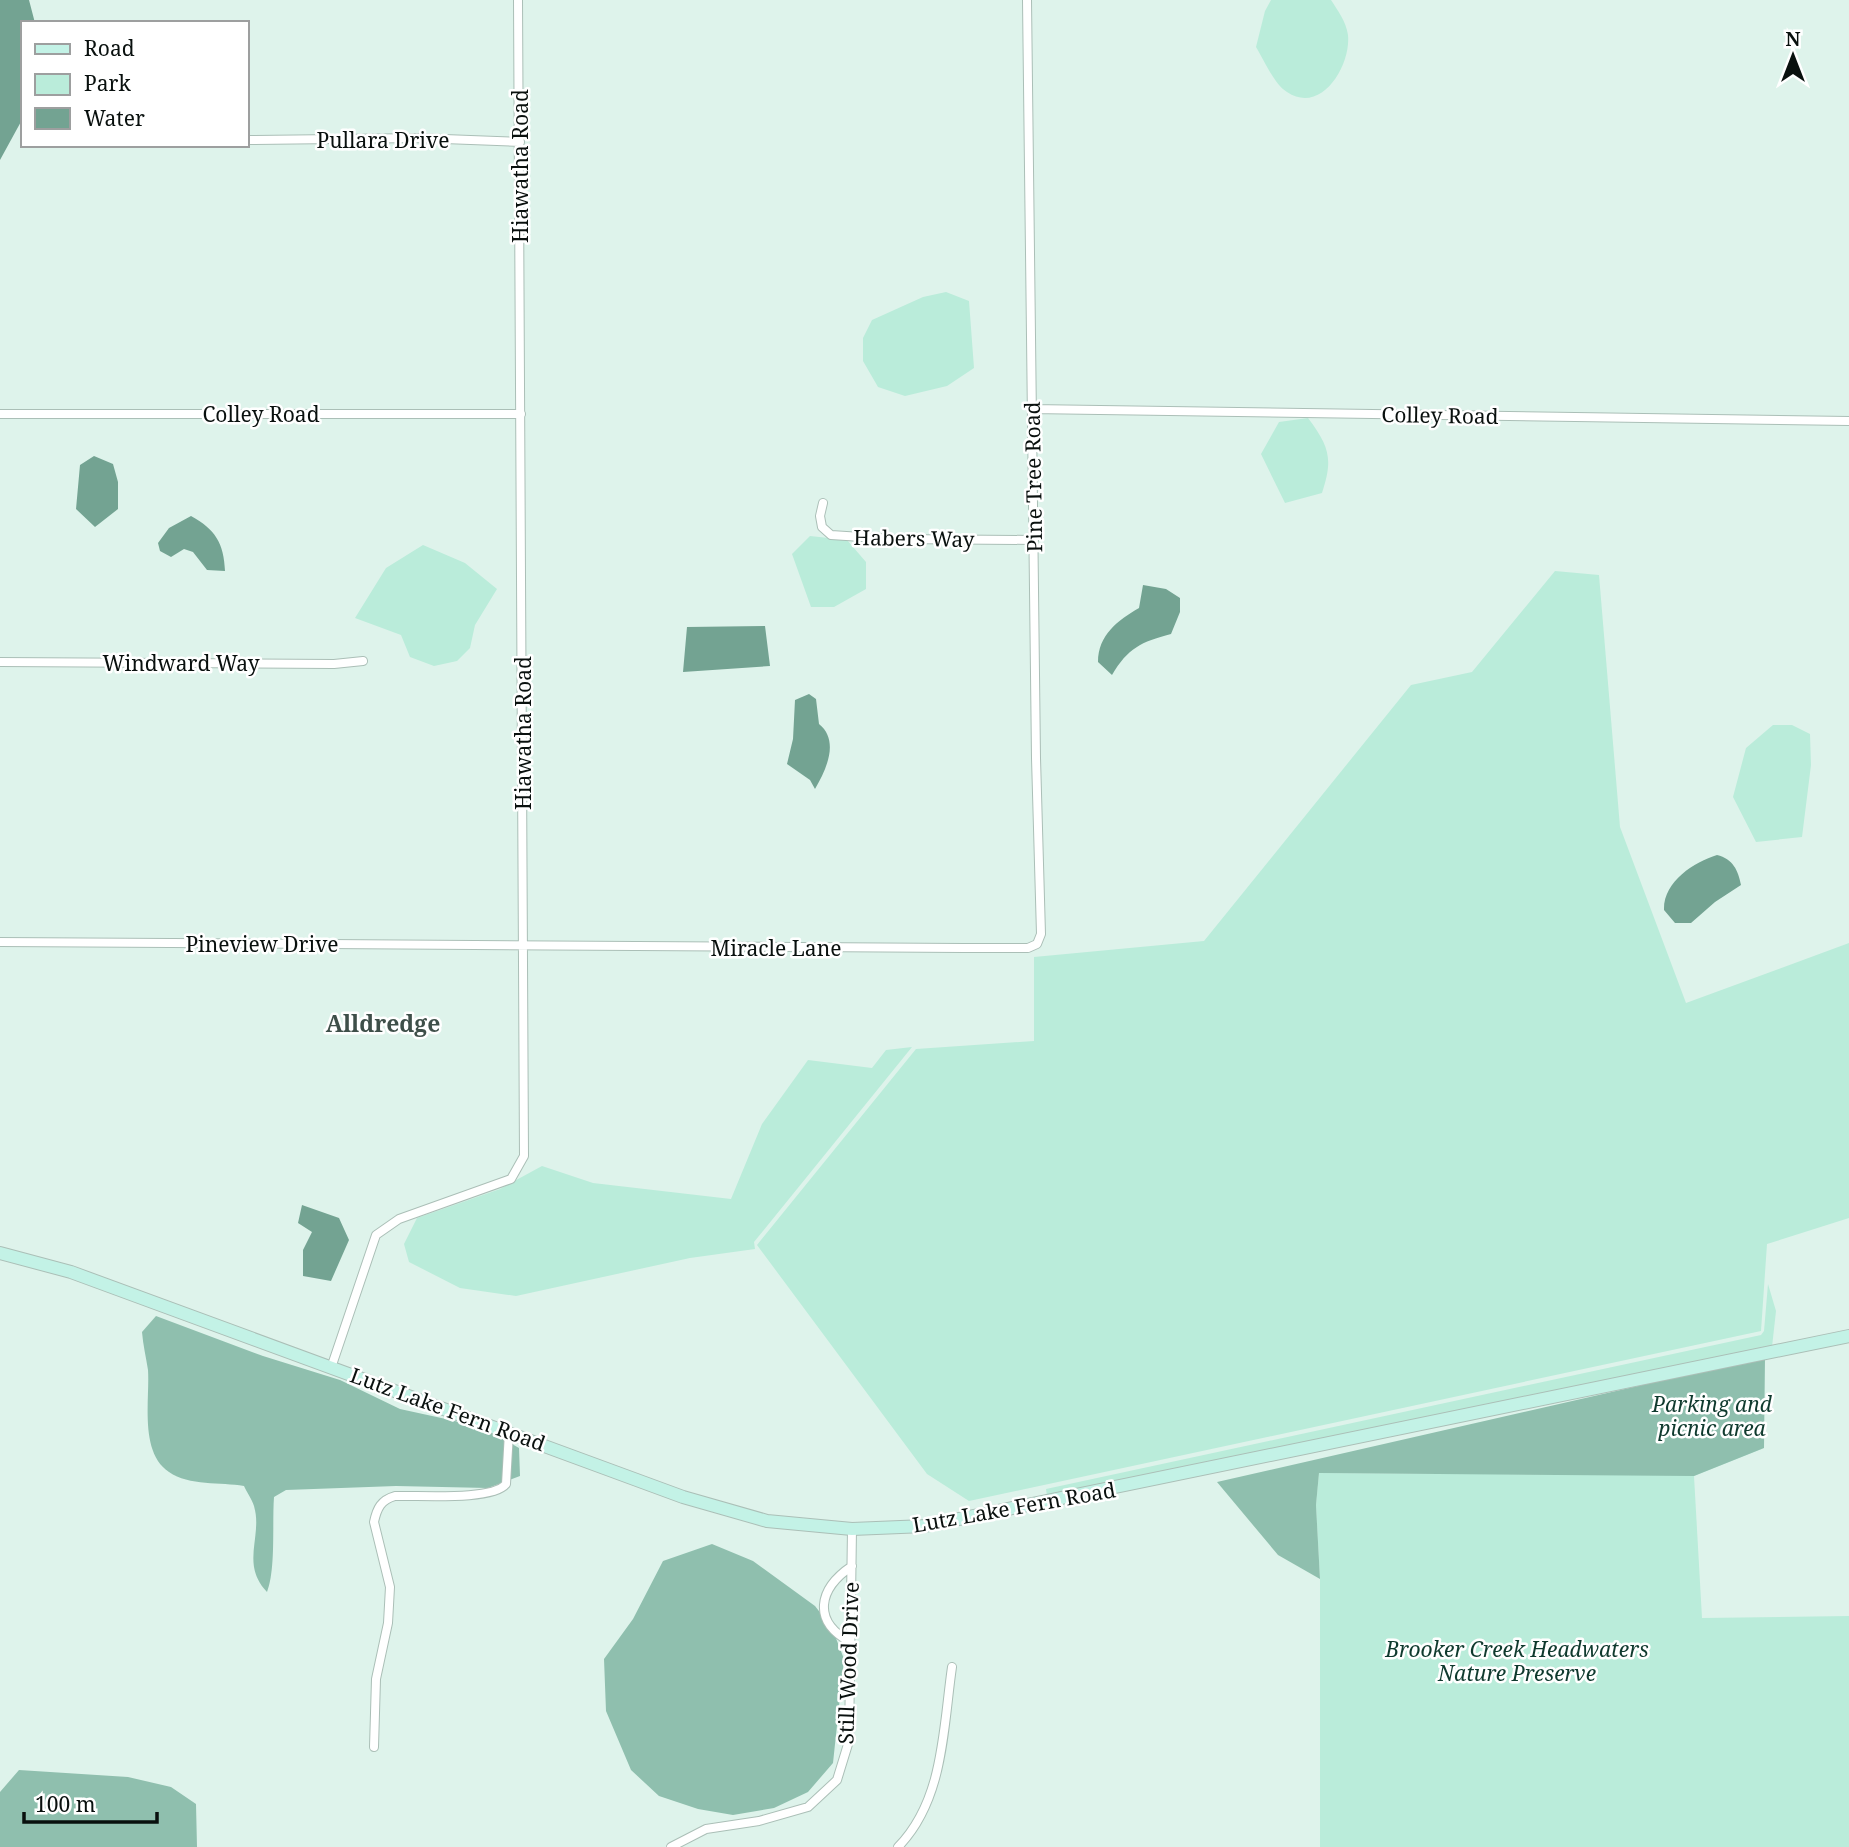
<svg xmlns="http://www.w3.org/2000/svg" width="1849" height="1847" font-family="'Noto Serif',serif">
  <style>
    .green { fill: #baecda }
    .forest { fill: #8fbfae }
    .water { fill: #73a392 }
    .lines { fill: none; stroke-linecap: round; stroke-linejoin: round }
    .minor-casing { stroke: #abbfb7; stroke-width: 10 }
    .secondary-casing { stroke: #abbfb7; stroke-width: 14 }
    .minor { stroke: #fff; stroke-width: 8 }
    .secondary { stroke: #c3f2e6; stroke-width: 12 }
    .labels { text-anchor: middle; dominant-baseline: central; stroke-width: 5; stroke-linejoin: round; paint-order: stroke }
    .street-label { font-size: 21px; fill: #09100e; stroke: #fff }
    .park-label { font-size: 21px; font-style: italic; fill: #0f3a2e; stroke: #fff }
    .neighbourhood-label { font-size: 23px; font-weight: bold; fill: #3e4f49; stroke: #fff }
  </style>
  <rect width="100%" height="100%" fill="#def3eb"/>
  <path class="green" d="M1271,0h60c7,11 15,21 17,35 3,31 -27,80 -61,57 -13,-8 -23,-32 -31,-45l9,-36z
    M946,292l23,9 5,67 -27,18 -42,10 -27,-9 -15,-26v-23l9,-18 51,-23z
    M1308,418c22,29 25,42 14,75l-37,10 -24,-49 18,-32z
    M810,536l37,4 19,22v27l-32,18h-23l-19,-53z
    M423,545l42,18 32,26 -22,36 -5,23 -13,13 -23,5 -24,-9 -9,-22 -46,-17 31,-50z
    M1555,571l44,4 21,252 66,176 163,-60v275l-82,26 -6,87 -792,170 -42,-27 -170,-229 159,-196 118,-8v-84l170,-16 207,-256 61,-13z
    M1773,725h19l18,9 1,31 -9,72 -46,5 -23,-45 13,-49z
    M912,1047l-158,195 1,7 -65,9 -174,38 -56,-8 -51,-26 -5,-18 13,-26 83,-29 42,-23 51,17 138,16 31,-75 46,-64 64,8 14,-18z
    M1768,1284l8,27 -4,36 -725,149 -1,-7 715,-154 3,-4z
    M1764,1448l-70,28 8,142 147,-2v231h-529v-268l-4,-74 3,-32 334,2z"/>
  <path class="forest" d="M156,1316l107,40 77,24 60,29 55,12 38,12 26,15 1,28 -32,12 -92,-2 -110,4 -12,7c-2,27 2,72 -7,95 -27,-28 -4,-56 -13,-86 -2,-7 -7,-13 -10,-20 -23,-4 -55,0 -75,-14 -30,-20 -19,-73 -21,-102 -2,-13 -5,-25 -6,-38z
    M1765,1357l-1,91 -70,28 -375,-3 -3,32 4,74 -42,-24 -61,-73z
    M712,1544l41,17 62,45 17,22 12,31 -11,104 -25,29 -34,16 -41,7 -35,-6 -39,-13 -28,-26 -25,-59 -2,-52 29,-40 30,-58z
    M19,1770l109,7 43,10 25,17 1,43h-197v-55z"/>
  <path class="water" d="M0,0h29l6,23h-12v95l-23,42z
    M94,456l19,8 5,18v27l-23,18 -19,-18 4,-44z
    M191,516c24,13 33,27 34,55l-18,-1 -14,-18 -9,-3 -13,8 -11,-6 -2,-8 11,-15z
    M1143,585l23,4 14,9v14l-9,22c-30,8 -43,14 -59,41l-14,-13c0,-27 20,-42 41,-54z
    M765,626l5,40 -87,6 4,-45z
    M809,694l7,5 3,25c21,17 7,46 -4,65l-5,-9 -23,-16 6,-25 2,-39z
    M1717,855c16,4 21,15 24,30l-26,17 -24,21h-16l-11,-13c-1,-28 30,-48 53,-55z
    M302,1205l37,13 10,22 -18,41 -28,-5v-26l9,-18 -14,-9z"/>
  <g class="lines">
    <g class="minor-casing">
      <path id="minor" d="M247,140l171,-2 102,4
        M1031,409l818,12
        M0,414h521
        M823,503l-3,13 2,11 9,8 61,4 142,1
        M0,662l334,2 29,-3
        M0,942l963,6h65l9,-4 4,-10 -5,-176 -9,-758
        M332,1365l44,-130 23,-16 112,-40 13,-23 -6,-1156
        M850,1642c-38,-21 -32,-53 2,-76
        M374,1747l2,-68 12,-56 2,-36 -16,-65c3,-14 7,-22 21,-26 24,-1 97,5 111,-12l3,-52
        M671,1847l35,-18 53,-8 49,-14 29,-27 12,-39 3,-212
        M898,1847c46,-47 45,-118 54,-180"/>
    </g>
    <g class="secondary-casing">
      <path id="secondary" d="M0,1253l71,19 612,225 84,24 85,8 73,-3 924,-190"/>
    </g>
    <use href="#minor" class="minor"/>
    <use href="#secondary" class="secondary"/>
  </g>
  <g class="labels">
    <g class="street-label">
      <text x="383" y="140">Pullara Drive</text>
      <text transform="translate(520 166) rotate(-90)">Hiawatha Road</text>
      <text x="261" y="414">Colley Road</text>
      <text transform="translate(1440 415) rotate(1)">Colley Road</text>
      <text transform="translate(1033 477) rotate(-91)">Pine Tree Road</text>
      <text transform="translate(914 538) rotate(1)">Habers Way</text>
      <text x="181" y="663">Windward Way</text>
      <text transform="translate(523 733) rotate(-90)">Hiawatha Road</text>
      <text x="262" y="944">Pineview Drive</text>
      <text x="776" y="948">Miracle Lane</text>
      <text transform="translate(448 1409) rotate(20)">Lutz Lake Fern Road</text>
      <text transform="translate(1014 1507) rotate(-10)">Lutz Lake Fern Road</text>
      <text transform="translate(848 1663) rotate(-88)">Still Wood Drive</text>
    </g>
    <g class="park-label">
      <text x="1712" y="1404">Parking and<tspan x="1712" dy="24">picnic area</tspan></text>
      <text x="1517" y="1649">Brooker Creek Headwaters<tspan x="1517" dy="24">Nature Preserve</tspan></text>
    </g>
    <g class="neighbourhood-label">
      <text x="383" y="1023">Alldredge</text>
    </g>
  </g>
  <rect x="21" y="21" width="228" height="126" fill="#ffffff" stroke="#9d9f9f" stroke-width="2"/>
  <rect x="35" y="44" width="35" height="10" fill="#c3f2e6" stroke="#9d9f9f" stroke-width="2"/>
  <text x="84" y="56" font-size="21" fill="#09100e">Road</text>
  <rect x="35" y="74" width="35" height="21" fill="#baecda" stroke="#9d9f9f" stroke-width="2"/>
  <text x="84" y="91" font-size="21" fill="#09100e">Park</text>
  <rect x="35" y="108" width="35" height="21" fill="#73a392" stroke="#9d9f9f" stroke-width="2"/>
  <text x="84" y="126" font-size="21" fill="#09100e">Water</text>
  <g transform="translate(1793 56)" stroke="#ffffff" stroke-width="5" paint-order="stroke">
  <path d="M0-5L12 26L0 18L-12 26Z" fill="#09100e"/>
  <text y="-10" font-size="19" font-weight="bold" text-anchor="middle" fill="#09100e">N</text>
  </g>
  <path d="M24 1812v10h133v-10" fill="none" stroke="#09100e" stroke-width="3.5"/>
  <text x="35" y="1812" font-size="21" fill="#09100e" stroke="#ffffff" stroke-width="5" paint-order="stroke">100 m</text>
</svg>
